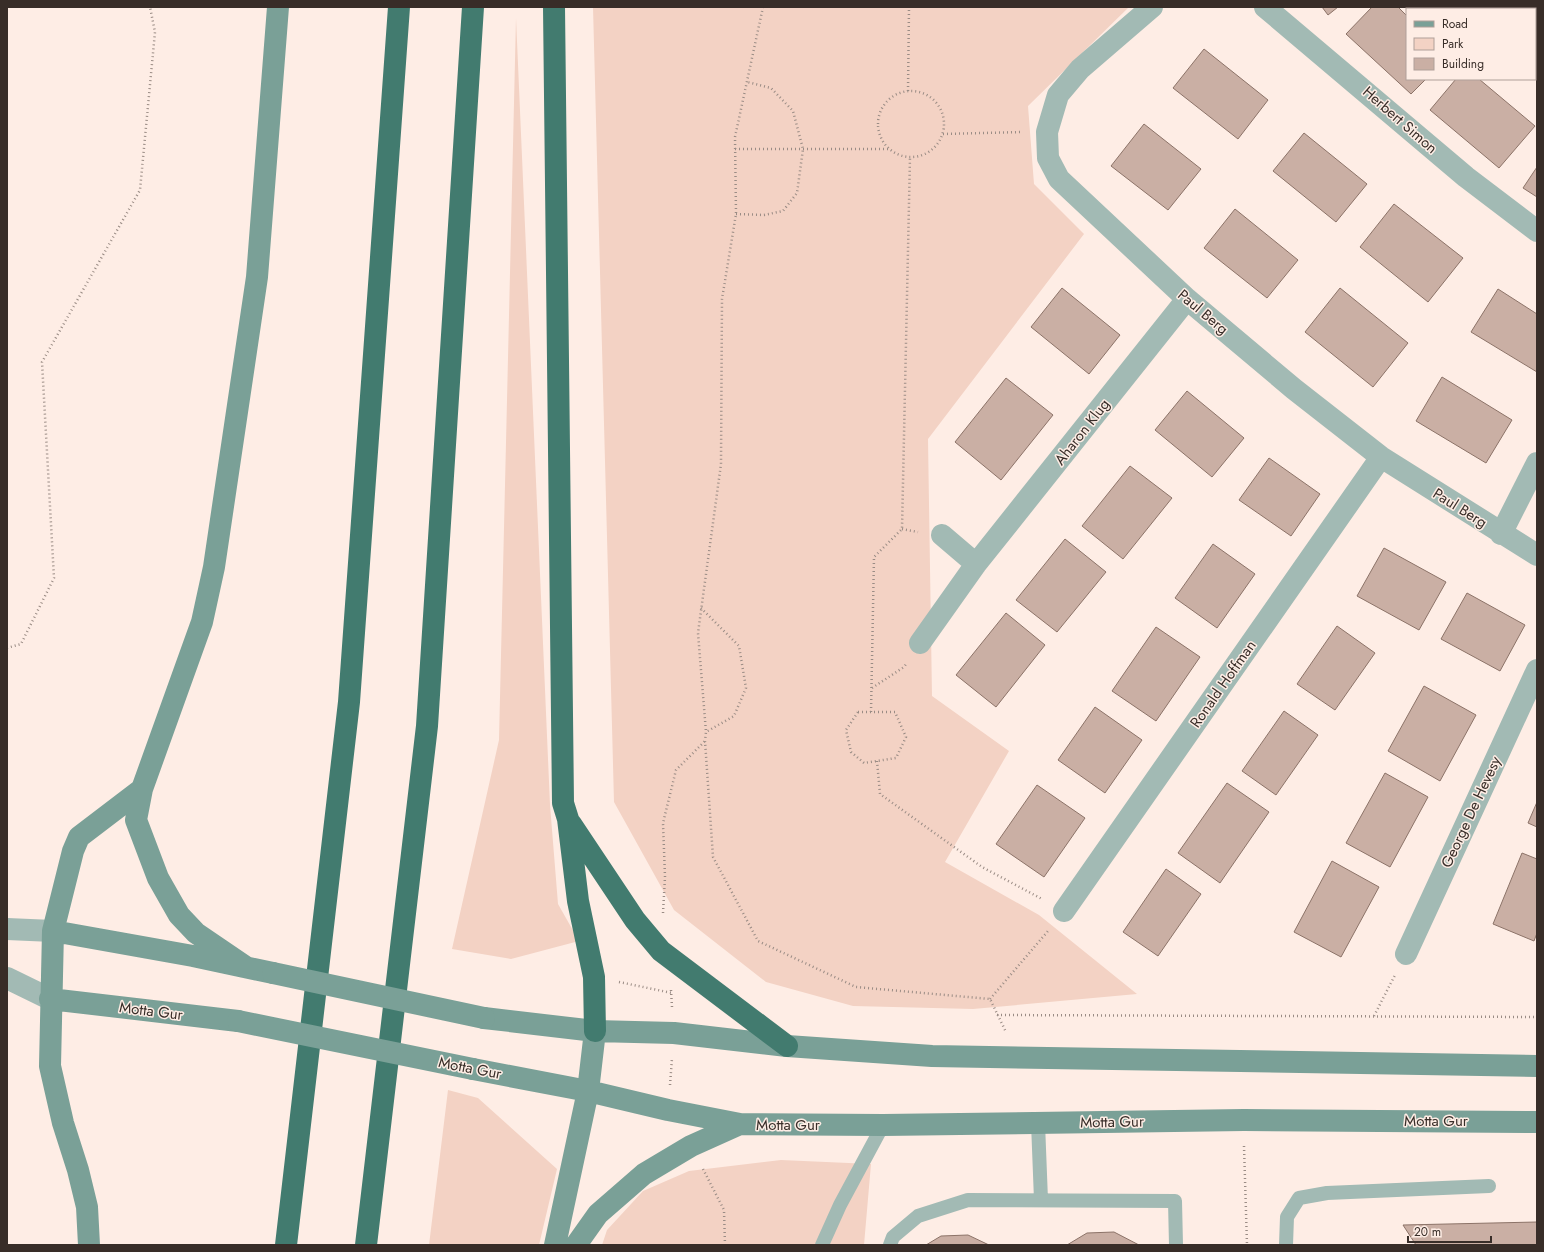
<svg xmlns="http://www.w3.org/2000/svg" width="1544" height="1252" font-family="Jost,sans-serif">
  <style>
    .green { fill: #f3d2c4 }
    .building { fill: #caafa4; stroke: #8c7368 }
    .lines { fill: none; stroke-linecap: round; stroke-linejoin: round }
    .path { stroke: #9a8c85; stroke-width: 2.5; stroke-dasharray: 1 3; stroke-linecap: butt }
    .lane { stroke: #a2bab4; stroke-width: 14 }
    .street { stroke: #a2bab4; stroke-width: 22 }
    .secondary { stroke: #7aa097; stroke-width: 22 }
    .highway { stroke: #427b6f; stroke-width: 22 }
    .secondary-bridge { stroke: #7aa097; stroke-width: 22 }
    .labels { text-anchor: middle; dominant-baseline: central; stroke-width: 3; stroke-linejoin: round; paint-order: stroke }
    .street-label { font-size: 15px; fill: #382d28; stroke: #feede5 }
  </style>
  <rect width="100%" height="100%" fill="#feede5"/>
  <path class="green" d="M593,7h536l-101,99 6,78 50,50 -156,205 4,257 77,55 -64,111 94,53 98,79 -164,15 -120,-3 -87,-24 -92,-72 -60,-108z
    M516,18l34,787 8,99 21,37 -68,18 -59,-10 47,-209z
    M448,1090l30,8 79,71 -18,76h-110z
    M781,1160l90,4 -7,81h-262l5,-15 36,-39 46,-20z"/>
  <path class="building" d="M1322,7h16l-10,8z
    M1372,7h26l9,9v63h19l-15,15 -65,-60z
    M1521,7h16v45l-2,-1v-42h-15z
    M1204,49l64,51 -30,39 -65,-51z
    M1456,79h23l56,47 -36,42 -69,-58z
    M1144,124l57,45 -33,41 -57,-44z
    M1304,133l63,51 -31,38 -63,-51z
    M1537,167v30l-14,-9z
    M1394,204l69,54 -35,44 -68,-55z
    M1235,209l63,51 -31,38 -63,-50z
    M1062,288l58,47 -31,39 -58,-47z
    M1340,288l68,55 -35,44 -68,-55z
    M1498,289l39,25v58l-66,-40z
    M1442,377l70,43 -26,43 -70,-42z
    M1006,378l47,37 -52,65 -46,-38z
    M1187,391l57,47 -32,39 -57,-47z
    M1269,458l51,36 -29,42 -52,-36z
    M1130,466l42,32 -49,61 -41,-33z
    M1065,539l41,33 -49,60 -41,-32z
    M1213,544l42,30 -38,54 -42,-30z
    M1384,548l62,34 -27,48 -62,-34z
    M1467,593l58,32 -25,46 -59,-32z
    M1006,613l39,32 -49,62 -40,-32z
    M1337,626l38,27 -40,57 -38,-26z
    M1156,627l44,30 -44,64 -44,-30z
    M1424,686l52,29 -36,66 -52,-30z
    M1095,707l47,33 -37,53 -47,-33z
    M1284,711l34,24 -42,60 -34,-24z
    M1385,773l43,24 -38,70 -44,-24z
    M1227,783l42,29 -49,71 -42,-30z
    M1037,785l48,33 -41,59 -48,-33z
    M1537,802v25l-9,-4z
    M1522,853l15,6v74l-3,8 -41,-17z
    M1332,861l47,26 -38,70 -47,-25z
    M1166,869l35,25 -43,62 -35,-24z
    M1537,1222v23h-121l-13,-20z
    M1114,1232l25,13h-72l20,-12z
    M968,1235l21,10h-63l15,-9z"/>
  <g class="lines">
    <path class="path" d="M763,7l-28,130 1,77 -14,85 -1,165 -23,169 8,99 -1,9 8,116 45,84 98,46 134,12 16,33
      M908,91l1,-84
      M878 124a33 33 0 1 1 66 0a33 33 0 1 1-66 0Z
      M943,134l79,-2
      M735,149h155
      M736,214l28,1 19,-4 14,-18 6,-44 -10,-38 -22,-23 -24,-6
      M902,529l16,3
      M701,608l38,38 7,42 -12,28 -28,16
      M7,648l14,-4 33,-66 -12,-216 98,-172 15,-158 -5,-25
      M872,688l32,-21 3,-4
      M858,712h37l11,25 -10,21 -32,5 -13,-11 -5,-22z
      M871,712l3,-155 28,-28 8,-372
      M877,761l3,33 102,73 60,32
      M663,913l2,-36 -2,-54 13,-53 29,-29
      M619,982l53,11
      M671,990l1,17
      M990,999l58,-68
      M997,1015l540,2
      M1374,1016l21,-41
      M670,1085l2,-27
      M1244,1146l3,99
      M703,1169l21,41 1,35"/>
    <path class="lane" d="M1038,1123l3,77
      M822,1245l18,-40 43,-80
      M890,1245l3,-8 25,-21 50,-16 207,1 1,44
      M1286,1245l1,-28 12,-19 28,-5 162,-7"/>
    <path class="street" d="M1152,7l-72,62 -22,26 -11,37 1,26 11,21 128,120 107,90 87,68 156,98
      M1265,7l201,170 71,54
      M1501,534l36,-71
      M942,535l34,29 211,-265
      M920,643l56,-79
      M1064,911l317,-454
      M7,929l46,2
      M1406,954l131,-284
      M7,978l43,21"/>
    <path class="secondary" d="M53,931l140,25 80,17
      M246,967l-50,-34 -17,-18 -21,-37 -22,-58 6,-31 60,-167 12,-55 43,-290 21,-270
      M50,999l188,22
      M484,1018l111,13 79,2 113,13 145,10 605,10
      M473,1069l115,22 80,19 72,14 143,1 361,-5 293,2
      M89,1245l-2,-38 -9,-37 -15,-47 -13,-57 3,-135 20,-80 6,-14 63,-48
      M555,1245l33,-154 7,-60
      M576,1245l22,-31 46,-40 47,-28 49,-22"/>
    <path class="highway" d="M554,7l9,796 5,16 10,82 16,76 1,54
      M571,824l64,96 26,31 126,95
      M286,1245l63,-543 50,-695
      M366,1245l61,-519 46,-719"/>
    <path class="secondary-bridge" d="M273,973l211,45
      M238,1021l235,48"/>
  </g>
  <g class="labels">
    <g class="street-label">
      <text transform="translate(1400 120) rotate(41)">Herbert Simon</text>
      <text transform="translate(1203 312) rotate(40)">Paul Berg</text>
      <text transform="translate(1082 432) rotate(-52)">Aharon Klug</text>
      <text transform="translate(1460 508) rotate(32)">Paul Berg</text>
      <text transform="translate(1223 684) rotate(-55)">Ronald Hoffman</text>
      <text transform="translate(1471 812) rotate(-65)">George De Hevesy</text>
      <text transform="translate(151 1011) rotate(7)">Motta Gur</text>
      <text transform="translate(470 1068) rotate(11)">Motta Gur</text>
      <text x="1436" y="1121">Motta Gur</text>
      <text transform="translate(1112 1122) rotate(-1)">Motta Gur</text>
      <text x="788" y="1125">Motta Gur</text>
    </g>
  </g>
  <rect width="1544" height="1252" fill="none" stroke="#382d28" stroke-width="16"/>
  <rect x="1406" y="8" width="130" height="72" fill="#feede5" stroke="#afa099"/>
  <rect x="1414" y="21" width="20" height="6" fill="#7aa097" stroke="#afa099"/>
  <text x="1442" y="28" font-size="12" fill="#382d28">Road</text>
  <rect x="1414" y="38" width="20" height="12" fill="#f3d2c4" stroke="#afa099"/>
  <text x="1442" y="48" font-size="12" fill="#382d28">Park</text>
  <rect x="1414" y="58" width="20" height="12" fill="#caafa4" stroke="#afa099"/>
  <text x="1442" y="68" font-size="12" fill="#382d28">Building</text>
  <path d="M1408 1236v6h83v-6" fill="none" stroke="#382d28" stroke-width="2"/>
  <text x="1414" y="1236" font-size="12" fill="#382d28" stroke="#feede5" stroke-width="3" paint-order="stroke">20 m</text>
</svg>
